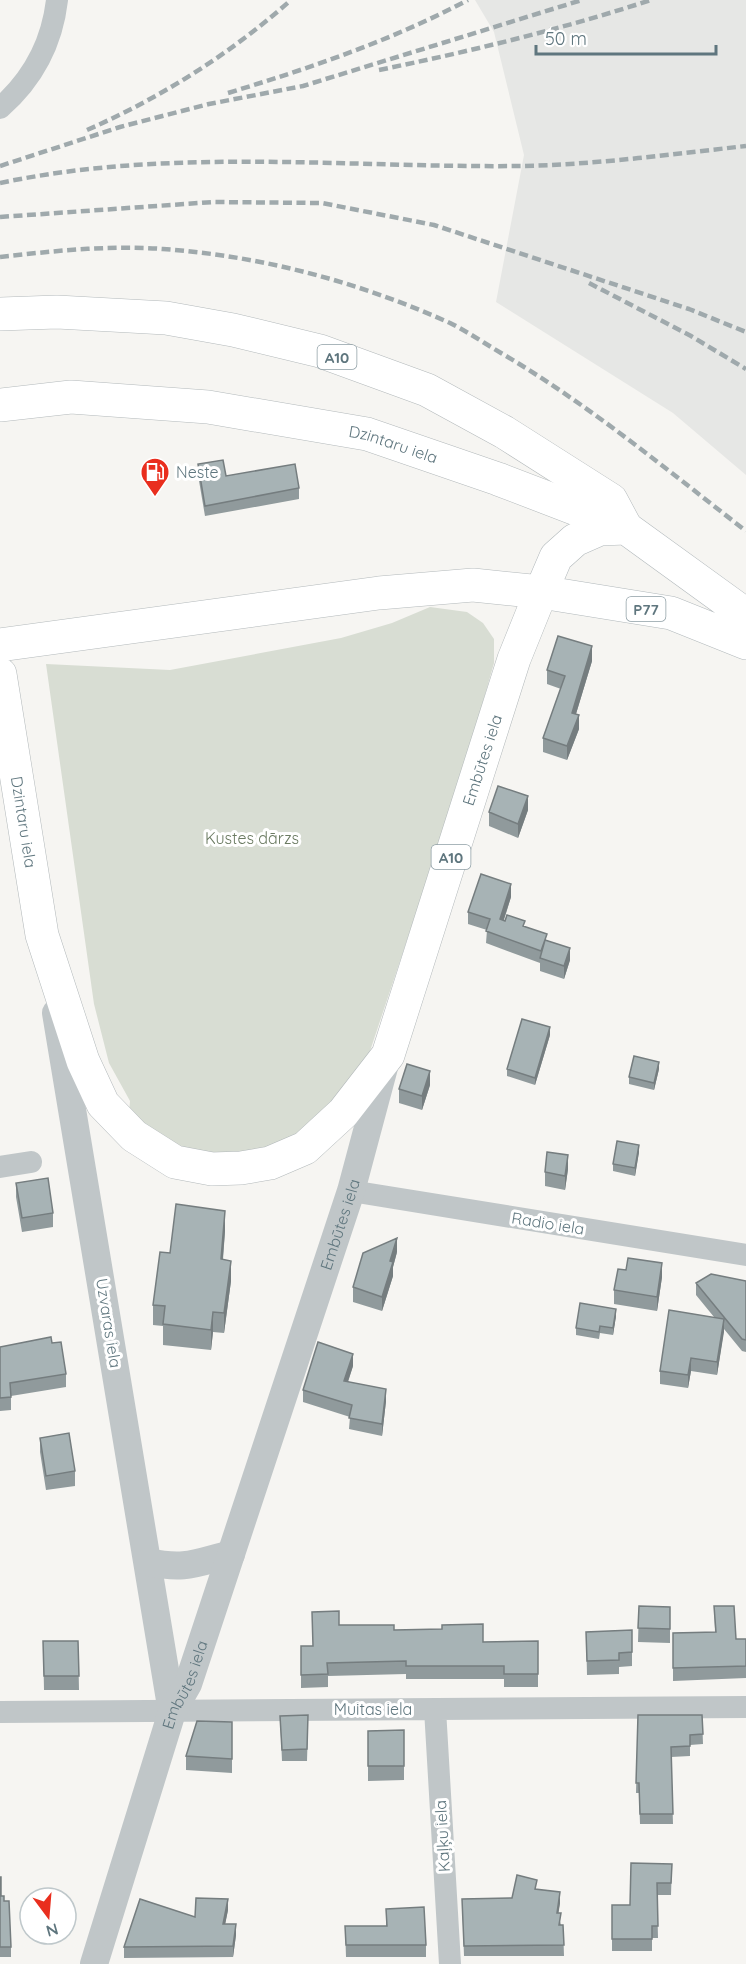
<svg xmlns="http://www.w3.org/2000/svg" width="746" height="1964" font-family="Quicksand,sans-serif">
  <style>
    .built { fill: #e6e7e5 }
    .green { fill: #d8ddd3 }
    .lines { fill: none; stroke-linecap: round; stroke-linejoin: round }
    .primary-casing { stroke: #b1b8bb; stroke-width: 34 }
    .trunk-casing { stroke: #b3b9bb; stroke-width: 34 }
    .minor { stroke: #c0c6c8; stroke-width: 22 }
    .tertiary { stroke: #c0c6c8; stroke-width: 28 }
    .primary { stroke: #fff; stroke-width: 33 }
    .trunk { stroke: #fff; stroke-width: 33 }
    .rail { stroke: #9fa9ac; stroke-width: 4.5; stroke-dasharray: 9 4.5; stroke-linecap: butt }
    .wall { fill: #909a9c }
    .shaded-wall { fill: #757d7f }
    .building { fill: #a7b3b5; stroke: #757d7f; stroke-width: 1.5 }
    .labels { text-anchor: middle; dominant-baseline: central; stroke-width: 6; stroke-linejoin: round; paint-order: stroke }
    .shield { fill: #fff; stroke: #8f9fa5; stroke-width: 1.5 }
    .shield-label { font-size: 15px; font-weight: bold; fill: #5f767e }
    .street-label { font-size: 16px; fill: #5f767e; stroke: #fff }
    .poi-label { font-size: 16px; fill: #5f767e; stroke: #fff; text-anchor: start }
    .park-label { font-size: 16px; fill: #6b7b62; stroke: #fff }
  </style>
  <rect width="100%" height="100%" fill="#f6f5f2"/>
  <path class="built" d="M475,0h271v475l-73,-62 -177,-111 28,-147 -30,-123z"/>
  <path class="green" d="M430,607l37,5 16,11 11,16v24l-31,109 -95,285 -53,69 -50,25 -59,4 -29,-8 -48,-33 1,-13 -21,-38 -15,-59 -48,-340 124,6 171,-32 51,-15z"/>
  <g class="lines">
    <g class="primary-casing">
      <path id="primary" d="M746,615l-120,-87 -26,1 -25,11 -19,17 -15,35 130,21 75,30"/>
    </g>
    <g class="trunk-casing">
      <g id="trunk">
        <path d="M0,314l57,-2 109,6 67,12 87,21 107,39 77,42 107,68 15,28"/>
        <path id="s2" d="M0,405l71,-8 137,10 159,27 131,45 128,49"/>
        <path d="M0,645l379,-52 94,-8 68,7 -27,67 -126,396 -45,58 -38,35 -35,15 -29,5 -29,1 -37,-7 -41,-26 -31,-32 -20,-43 -41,-126 -42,-261"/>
      </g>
    </g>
    <path class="minor" d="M0,108c33,-29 52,-64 57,-108
      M0,1167l31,-5
      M351,1191l395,64
      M435,1709l15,255
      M0,1712l746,-5"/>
    <g class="tertiary">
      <path d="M56,1013l116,699"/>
      <path d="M148,1562c38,8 47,1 83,-8"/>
      <path id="s1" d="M94,1964l78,-252 16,-28 163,-493 35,-131"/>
    </g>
    <use href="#primary" class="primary"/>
    <use href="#trunk" class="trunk"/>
    <path class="rail" d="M379,70c93,-19 183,-41 272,-70
      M228,93c85,-26 162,-52 240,-93
      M87,130c75,-33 143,-76 204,-130
      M0,166l120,-39 89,-23 94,-18 279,-86
      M0,183c171,-36 347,-15 520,-17 73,-1 153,-12 226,-20
      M0,217l213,-15 109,1 112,22 255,84 57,23
      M0,257c53,-6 109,-12 163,-8 99,7 196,33 287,74 18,9 34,20 51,30 87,51 165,116 245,178
      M589,283l102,53 55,33"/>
  </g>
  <path class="wall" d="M198,464l28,12 73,12v11l-94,17 -7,-41z
    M592,661l-16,53 3,15 -12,31 -24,-8v-14l18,-49 -14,-5v-14z
    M528,810l-10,28 -29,-12v-14z
    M511,897l-7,23 21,7 22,14 23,19 -6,19 -24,-8v-8l-54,-20 1,-13 -19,-6v-12z
    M550,1035l-15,50 -28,-9v-7z
    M659,1069l-5,21 -25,-6v-7z
    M430,1085l-8,25 -23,-7v-14z
    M639,1152l-4,24 -22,-5v-7z
    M568,1169l-3,21 -20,-4v-14z
    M16,1183l37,30v14l-31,5 -6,-35z
    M225,1231l-2,29 8,21 -7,52 -11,-1 -2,18 -48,-5v-19l-10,-1v-20l17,-52z
    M397,1252l-4,15v9l-11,35 -29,-9v-15z
    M626,1270l36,7 -5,34 -43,-7v-14z
    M746,1281v71l-4,-1 -18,-22 -7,46 -26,-4 -3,17 -28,-4v-13l54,-54 -18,-22v-12z
    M616,1316l-3,19 -13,-2 -1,6 -23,-4v-7z
    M52,1343l14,31v13l-55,9v14l-11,1v-64z
    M353,1366l-5,16 38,19 -4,35 -33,-7 1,-12 -47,-15v-12z
    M40,1438l35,33v15l-29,4 -6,-38z
    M639,1606l31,1v36l-32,-1z
    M714,1606l22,33h10v39l-73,3v-48l42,-1z
    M394,1630l89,12 55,-1v46h-34v-8h-98v-5l-78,2v11l-27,1v-42h11z
    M632,1630v36l-13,1v7l-32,1 -1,-43z
    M43,1641h35l1,49h-35z
    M638,1715h64l1,29 -13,1v11l-19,1 2,67h-33l-1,-31h-3z
    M280,1716l28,11 -1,34h-25z
    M232,1722v51l-46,-3v-14z
    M404,1730v50l-36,1v-50z
    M672,1864l-1,31h-14l1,43h-6v13h-40v-46h18z
    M0,1877l1,19 3,5 7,46v10h-11z
    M537,1889l23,14 -2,10 3,12h2l1,31h-100l-2,-57 50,-1z
    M386,1909l40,36v12h-80l-1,-31h41z
    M228,1910l-3,14 11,11 -3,22 -109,1v-11l71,-30z"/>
  <path class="shaded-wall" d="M592,646v15l-20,66v-14z
    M579,715v14l-12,31v-14z
    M528,796v14l-10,28v-14z
    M511,884v13l-11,34v-12z
    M570,948v12l-6,19v-13z
    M550,1027v8l-15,50v-7z
    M659,1062v7l-5,21v-7z
    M430,1071v14l-8,25v-14z
    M639,1145v7l-4,24v-8z
    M568,1155v14l-3,21v-14z
    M225,1211v20l-4,49v-21z
    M397,1238v14l-4,15v9l-11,35v-14l8,-36z
    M231,1261v20l-7,52v-20z
    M662,1263v14l-5,34v-14z
    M616,1309v7l-3,19v-7z
    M213,1312v20l-2,18v-20z
    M724,1319v13l-7,43v-13z
    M353,1354v12l-9,27v-12z
    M691,1358v13l-3,17v-13z
    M386,1389v12l-4,35v-12z
    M560,1892v11l-3,20v-10z
    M228,1899v11l-5,25v-11z
    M236,1924v11l-3,22v-11z"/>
  <path class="building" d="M223,460l3,16 69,-12 4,24 -94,18 -7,-42z
    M558,636l34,10 -20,67 7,2 -12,31 -24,-8 22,-62 -18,-6z
    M498,786l30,10 -10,28 -29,-12z
    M481,874l30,10 -11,35 5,2 2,-6 18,6 -2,5 24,8 -6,17 -55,-20 4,-12 -22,-7z
    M545,940l25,8 -6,18 -24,-8z
    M522,1019l28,8 -15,51 -28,-9z
    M634,1056l25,6 -5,21 -25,-6z
    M407,1064l23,7 -8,25 -23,-7z
    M617,1141l22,4 -4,23 -22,-4z
    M547,1152l21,3 -3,21 -20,-4z
    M48,1178l5,35 -31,5 -6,-35z
    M176,1204l49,7 -4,48 10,2 -7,52 -11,-1 -2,18 -48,-6 2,-18 -12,-1 7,-53 10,1z
    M397,1238l-7,23 3,1 -11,35 -29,-10 10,-34z
    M628,1258l34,5 -5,34 -43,-7 4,-21 8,1z
    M711,1274l35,7v59l-4,-1 -46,-56z
    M580,1303l36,6 -3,19 -13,-2 -1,6 -23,-4z
    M669,1310l55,9 -7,43 -26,-4 -3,17 -28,-4z
    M51,1337l1,6 9,-1 5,32 -56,9 1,14 -11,1v-51z
    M318,1342l35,12 -9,27 42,8 -4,35 -33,-6 3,-13 -49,-15z
    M69,1433l6,38 -29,5 -6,-38z
    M639,1606l31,1v22l-32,-1z
    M714,1606h20l2,33h10v27l-73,2v-35l43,-1z
    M339,1611v14h55v5l48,-1v-4l41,-1v18l55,-1v33h-34v-8h-98v-5l-79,2 1,11 -27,1v-29h12l-1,-34z
    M632,1630v22l-13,1v7l-32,1 -1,-29z
    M43,1641h35l1,35h-35z
    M308,1715l-1,34 -25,1 -2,-34z
    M638,1715h64l1,19 -13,1v11l-19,1 2,67h-33l-1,-31h-3z
    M197,1721l35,1v37l-46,-3z
    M404,1730v36h-36v-35z
    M631,1863l41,1 -1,19h-14l1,43h-6v13h-40v-34h18z
    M517,1875l20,5 -2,9 25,3 -3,21h4l-2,12h4l1,20 -100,1 -2,-47 50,-1z
    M0,1877h1v19h3v5h5l2,46h-11z
    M196,1898l32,1 -5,25h13l-3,22 -109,1 16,-48 55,18z
    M424,1907l2,38h-80l-1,-19h42l-1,-17z"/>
  <defs>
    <g id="fuel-pin" transform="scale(1.5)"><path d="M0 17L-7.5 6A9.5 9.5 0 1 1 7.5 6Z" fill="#e92e1e" stroke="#fff"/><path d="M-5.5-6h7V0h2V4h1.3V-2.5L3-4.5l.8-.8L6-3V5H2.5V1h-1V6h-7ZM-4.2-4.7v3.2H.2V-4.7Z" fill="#fff"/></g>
  </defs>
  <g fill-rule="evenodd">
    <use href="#fuel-pin" x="155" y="472"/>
  </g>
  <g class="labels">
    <g class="shield">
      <rect x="317.5" y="345" width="39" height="24" rx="4.5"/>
      <rect x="626.5" y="597" width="39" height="24" rx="4.5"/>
      <rect x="431.5" y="845" width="39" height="24" rx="4.5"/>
    </g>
    <g class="shield-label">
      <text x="337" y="357">A10</text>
      <text x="646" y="609">P77</text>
      <text x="451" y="857">A10</text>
    </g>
    <g class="street-label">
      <text stroke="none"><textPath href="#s2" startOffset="398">Dzintaru iela</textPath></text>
      <text transform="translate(482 760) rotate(-72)">Embūtes iela</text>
      <text transform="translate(24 822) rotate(81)">Dzintaru iela</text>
      <text transform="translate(548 1223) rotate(9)">Radio iela</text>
      <text stroke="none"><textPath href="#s1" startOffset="780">Embūtes iela</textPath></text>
      <text transform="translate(109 1323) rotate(81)">Uzvaras iela</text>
      <text stroke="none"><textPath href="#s1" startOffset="294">Embūtes iela</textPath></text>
      <text x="373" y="1709">Muitas iela</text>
      <text transform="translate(442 1836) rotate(-93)">Kaļķu iela</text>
    </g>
    <g class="poi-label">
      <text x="176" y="472">Neste</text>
    </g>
    <g class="park-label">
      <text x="252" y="838">Kustes dārzs</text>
    </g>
  </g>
  <g transform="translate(48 1916) rotate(164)"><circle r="28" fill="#ffffff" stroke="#bfc8cb" stroke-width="1.5"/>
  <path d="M0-4.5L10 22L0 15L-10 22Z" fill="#e92e1e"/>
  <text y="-9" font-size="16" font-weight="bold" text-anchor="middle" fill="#5f767e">N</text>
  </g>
  <path d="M536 45v9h180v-9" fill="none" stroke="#5f767e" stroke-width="3"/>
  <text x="545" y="45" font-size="18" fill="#5f767e" stroke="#ffffff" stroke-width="4.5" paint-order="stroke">50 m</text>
</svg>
